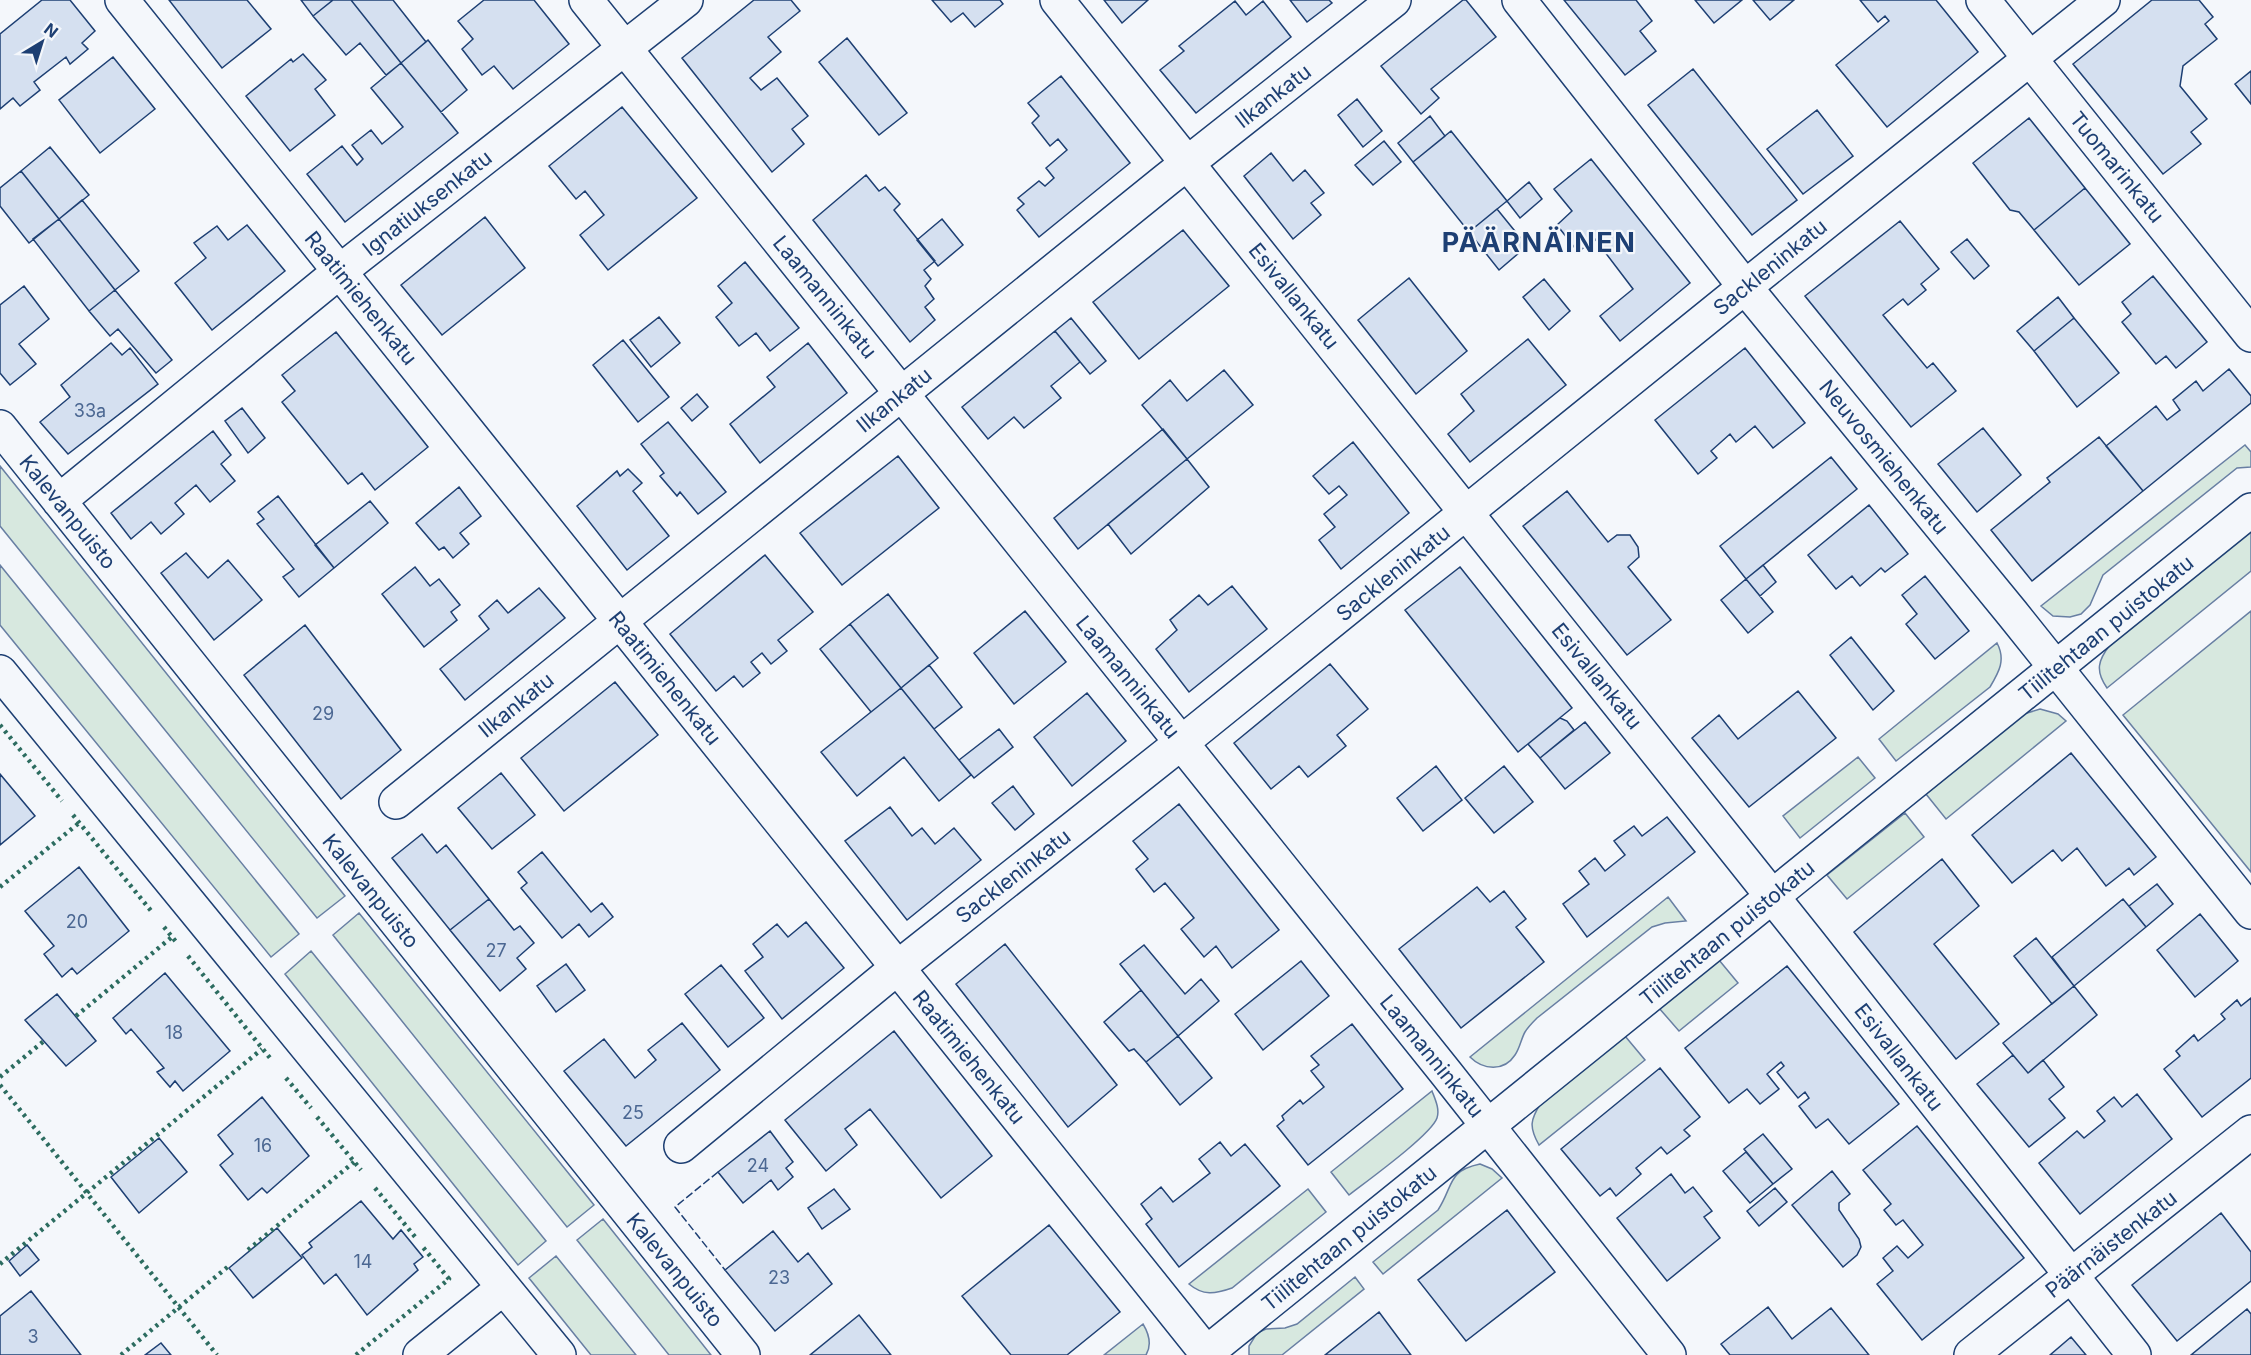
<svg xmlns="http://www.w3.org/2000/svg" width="2251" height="1355" font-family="Inter,sans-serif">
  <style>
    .green { fill: #d7e8df; stroke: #687fa3; stroke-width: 1.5 }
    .building { fill: #d5e0f0; stroke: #1d3f73; stroke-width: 1.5 }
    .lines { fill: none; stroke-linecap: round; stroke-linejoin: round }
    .minor-casing { stroke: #1d3f73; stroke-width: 36 }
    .minor { stroke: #f4f7fb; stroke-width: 33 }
    .hedge { stroke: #2c6c60; stroke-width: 4.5; stroke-dasharray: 3 4.5; stroke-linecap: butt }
    .fence { stroke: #1d3f73; stroke-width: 1.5; stroke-dasharray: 8 3; stroke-linecap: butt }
    .labels { text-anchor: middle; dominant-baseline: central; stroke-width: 4.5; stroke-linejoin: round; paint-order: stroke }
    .number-label { font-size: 18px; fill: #4b6792 }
    .street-label { font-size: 21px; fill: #1d3f73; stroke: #f4f7fb }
    .district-label { font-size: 27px; font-weight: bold; letter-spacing: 1.5px; fill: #1d3f73; stroke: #f4f7fb }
  </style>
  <rect width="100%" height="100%" fill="#f4f7fb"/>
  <path class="green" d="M2245,445l6,7v15l-14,1 -134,107 -13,30 -9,9 -11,3 -17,-1 -12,-10z
    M0,466l345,430 -28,22 -317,-392z
    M2251,531v40l-144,117c-12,-17 -9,-28 3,-43z
    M0,565l299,369 -28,23 -271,-332z
    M2251,611v261l-128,-157z
    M1997,643c9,17 2,29 -7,44l-94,74 -17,-22z
    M2040,709l18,5 8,7 -120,98 -20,-25 98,-80z
    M1858,757l17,21 -75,60 -17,-22z
    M1905,813l19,24 -77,62 -20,-24z
    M1668,897l18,24 -21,2 -13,4 -115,91c-4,4 -9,9 -12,14 -4,7 -5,16 -10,23 -11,17 -32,15 -45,2z
    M359,913l235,292 -27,22 -234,-292z
    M311,951l235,290 -28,24 -233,-291z
    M1719,960l19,23 -59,48 -20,-23z
    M1625,1036l20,24 -106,85c-10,-18 -9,-25 2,-42z
    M1432,1091c3,8 8,18 5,27 -6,17 -70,63 -88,77l-18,-23z
    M1480,1164l12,5 10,9 -119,96 -10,-12 65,-52c16,-25 9,-39 42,-46z
    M1308,1189l18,23 -94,76c-17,6 -29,8 -43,-4z
    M603,1219l108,136h-42l-92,-115z
    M556,1256l80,99h-45l-62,-77z
    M1355,1277l9,12 -82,66h-33v-9l8,-13 9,-4 19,-1 12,-4z
    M1143,1324c6,10 9,21 3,31h-42z"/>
  <path class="building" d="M42,0h28l25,31 -13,12 6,6 -18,15 -4,-7 -32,25 6,8 -20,16 -7,-8 -13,11v-75z
    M169,0h78l24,29 -49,39z
    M301,0h32l-20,16z
    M333,0h18l50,63 -15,12 -26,-32 -14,12 -33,-39z
    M351,0h42l33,42 -25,21z
    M484,0h50l35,44 -56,45 -19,-23 -12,9 -20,-26 11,-10 -15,-18z
    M754,0h37l9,11 -32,26 13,15 -31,26 11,12 16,-12 31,38 -16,13 12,15 -32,28 -90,-114z
    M932,0h68l3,4 -28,23 -12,-14 -12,9z
    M1104,0h44l-26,23z
    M1290,0h39l3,3 -25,19z
    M1463,0h3l30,37 -65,52 8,9 -18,16 -40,-48z
    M1564,0h72l16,21 -12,10 16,20 -31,24z
    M1695,0h47l-28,23z
    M1753,0h41l-24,20z
    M1860,0h76l42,52 -91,75 -51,-62 53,-44 -4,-5 -7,6z
    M2152,0h47l14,17 -8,7 12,15 -34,27 -3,20 27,33 -16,13 10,12 -38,30 -90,-110z
    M1235,1l11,14 17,-14 28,36 -95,76 -36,-43 24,-19 -5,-5z
    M847,38l60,75 -28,22 -60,-73z
    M428,40l39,50 -26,22 -40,-49z
    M303,54l23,26 -11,9 20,26 -45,36 -44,-55 45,-37 2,3z
    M113,57l42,52 -55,44 -41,-53z
    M401,63l57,70 -113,89 -38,-48 35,-28 15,19 6,-6 -11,-14 19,-15 11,14 21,-17 -32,-39z
    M1693,69l104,131 -45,35 -104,-130z
    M2251,71v33l-16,-20z
    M1061,76l69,87 -91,74 -22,-27 7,-6 -6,-6 21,-17 6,5 9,-8 -8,-10 21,-18 -9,-11 -8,7 -18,-23 7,-7 -11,-13z
    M1357,99l25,32 -19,16 -25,-32z
    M622,107l75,91 -89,72 -28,-35 24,-20 -19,-24 -9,8 -27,-33z
    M1817,110l36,46 -50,38 -36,-45z
    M1430,116l15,20 -32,26 -15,-19z
    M2029,118l56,70 -51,42 -15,-18 -9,-2 -37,-47z
    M1451,131l56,70 -38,31 -56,-70z
    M1384,141l17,21 -28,23 -18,-20z
    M50,147l39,48 -30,24 -38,-48z
    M1271,153l22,28 12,-11 19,23 -13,10 10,12 -28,24 -49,-63z
    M1591,159l99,124 -70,58 -20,-25 33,-27 -38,-50 -17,13 -21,-27 15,-14 -18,-22z
    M21,171l38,48 -30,24 -29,-37v-18z
    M866,175l13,16 6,-4 15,17 -6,6 41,51 -11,9 7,9 -6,7 9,13 -9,8 10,13 -25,22 -97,-122z
    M1529,182l13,17 -22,19 -13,-17z
    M2085,188l45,56 -51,41 -45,-55z
    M82,200l57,71 -24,19 -56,-71z
    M1497,209l30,37 -28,24 -30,-38z
    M485,217l40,51 -83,67 -41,-50z
    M59,219l56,71 -26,21 -56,-72z
    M942,219l21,26 -25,21 -21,-26z
    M1900,221l39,48 -18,15 5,6 -18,15 -5,-6 -20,16 44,53 6,-5 23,28 -45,36 -106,-131z
    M247,225l38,46 -73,59 -37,-47 31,-25 -12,-15 23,-17 11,14z
    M1183,230l46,56 -90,73 -46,-57z
    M1967,239l22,27 -15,13 -23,-27z
    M745,262l54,66 -29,23 -14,-18 -17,13 -23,-29 16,-14 -14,-17z
    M2153,276l54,66 -31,26 -10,-12 -10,8 -34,-42 9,-8 -9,-12z
    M1409,278l58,73 -51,43 -58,-74z
    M1544,279l26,32 -21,19 -26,-33z
    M24,286l25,33 -30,25 17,20 -26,21 -10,-12v-68z
    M115,290l57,70 -16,13 -38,-44 -8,7 -21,-25z
    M2058,297l16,21 -40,33 -17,-20z
    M659,317l21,26 -29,24 -21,-27z
    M1071,318l35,43 -16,13 -35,-43z
    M2074,318l45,55 -42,34 -43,-56z
    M1055,331l25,31 -29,24 10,12 -37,30 -10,-11 -26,22 -26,-32z
    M336,332l92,115 -53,43 -13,-17 -14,11 -66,-82 13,-11 -13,-16z
    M1528,339l38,46 -96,77 -22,-28 26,-23 -13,-17z
    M623,340l46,57 -31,25 -45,-57z
    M111,343l11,12 8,-7 28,36 -90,70 -28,-32 30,-25 -9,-12z
    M808,343l39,50 -87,70 -30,-39 45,-37 -8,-10z
    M1745,348l60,75 -32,25 -18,-22 -19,16 -6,-8 -19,17 6,7 -19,16 -43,-54z
    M2229,369l22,27v7l-108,88 -37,-45 50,-40 11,14 13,-10 -7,-10 23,-19 7,10z
    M1224,370l29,35 -66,54 -45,-54 28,-25 17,21z
    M697,394l11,13 -16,14 -11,-13z
    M242,408l23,30 -17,15 -23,-32z
    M668,422l58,70 -28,22 -18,-22 -3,4 -17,-20 4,-3 -23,-29z
    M1983,428l38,47 -44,37 -39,-48z
    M1163,429l24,30 -109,90 -24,-31z
    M213,431l18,24 -10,9 14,17 -25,21 -14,-17 -21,18 9,11 -23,20 -10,-12 -20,17 -20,-26z
    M2099,437l44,54 -111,90 -41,-51 59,-48 -3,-4z
    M1353,442l56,71 -68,56 -22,-29 16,-13 -11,-13 23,-19 -8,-9 -10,8 -16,-18z
    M898,456l41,52 -97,77 -42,-52z
    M1831,457l26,32 -111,90 -26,-33z
    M1187,459l22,28 -78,67 -23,-30z
    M628,469l14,14 -9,8 36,45 -42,34 -50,-64 40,-35 3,5z
    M459,487l22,29 -21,17 9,11 -16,14 -9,-11 -5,3 -23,-27z
    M1567,491l41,51 9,-7h13l8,12 1,10 -11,10 43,53 -44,35 -104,-129z
    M278,496l56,72 -35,29 -16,-20 11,-8 -37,-45 7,-5 -6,-7z
    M370,501l18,22 -54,45 -19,-23z
    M1869,505l39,49 -23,18 -4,-4 -21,18 -8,-10 -16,13 -28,-34z
    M186,553l22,25 20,-18 34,40 -48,40 -53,-67z
    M765,555l48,57 -35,28 9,11 -16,13 -9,-11 -11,9 9,11 -17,14 -9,-11 -18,15 -46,-57z
    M1763,565l13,17 -16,14 -14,-17z
    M415,567l15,19 9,-7 21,26 -9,7 6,8 -33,27 -42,-53z
    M1460,567l112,141 -54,44 -113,-142z
    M1925,576l44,55 -34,28 -29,-35 11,-10 -15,-19z
    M1746,579l27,33 -25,21 -27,-33z
    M1232,586l35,43 -78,63 -33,-43 21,-19 -7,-10 29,-25 9,10z
    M539,588l26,30 -100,82 -25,-31 49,-40 -10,-13 18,-16 11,13z
    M888,594l50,64 -37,30 -51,-64z
    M1025,611l41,51 -52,42 -40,-51z
    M850,624l51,64 -30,24 -51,-63z
    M305,625l96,125 -60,49 -97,-124z
    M1851,637l43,54 -21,19 -43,-55z
    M1330,664l38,45 -31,26 9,11 -38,31 -9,-11 -28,23 -37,-46z
    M929,665l33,42 -28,22 -33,-41z
    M615,682l43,53 -94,76 -43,-53z
    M901,688l70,87 -32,26 -35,-44 -47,39 -36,-44z
    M1798,691l38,47 -87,69 -57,-69 27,-23 19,24z
    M1087,693l39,48 -54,45 -38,-49z
    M1560,718l7,3 7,9 -34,28 -12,-14z
    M1585,722l25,31 -45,36 -25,-31z
    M999,729l14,18 -39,31 -15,-18z
    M2071,753l85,104 -22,18 -5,-7 -23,18 -29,-38 -15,13 -9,-11 -41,33 -40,-48z
    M1436,766l26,34 -39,31 -26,-33z
    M1504,766l29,36 -39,31 -29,-35z
    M501,773l34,42 -43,34 -34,-41z
    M0,774l35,42 -35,29z
    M1013,786l21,28 -19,16 -23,-27z
    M1179,804l100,126 -47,38 -16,-22 -12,11 -23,-28 13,-11 -29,-35 -11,9 -18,-23 12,-10 -15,-18z
    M890,807l22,29 10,-8 13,16 19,-16 27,32 -74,60 -62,-79z
    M1667,817l28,35 -108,85 -24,-33 26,-20 -10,-13 16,-13 10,13 20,-16 -11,-14 20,-15 8,10z
    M422,834l15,19 9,-8 43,54 -39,31 -58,-72z
    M542,852l49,60 11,-9 11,14 -24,20 -10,-13 -17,14 -41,-50 6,-5 -9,-11z
    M1942,859l37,47 -45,38 65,80 -43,35 -102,-127z
    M79,867l50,64 -52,43 -5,-6 -10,9 -18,-23 10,-8 -29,-35z
    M2157,884l16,20 -27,23 -17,-21z
    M1477,887l13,15 14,-11 22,28 -10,8 28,35 -83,66 -62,-79z
    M489,899l25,31 6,-4 14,17 -17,15 9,11 -26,22 -50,-61z
    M2123,899l23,28 -72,59 -22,-29z
    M2200,914l38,47 -43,36 -38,-47z
    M806,922l38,46 -62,51 -37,-48 18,-14 -10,-13 24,-20 11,13z
    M2036,938l38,48 -22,18 -38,-48z
    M1005,944l112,141 -49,42 -112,-143z
    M1144,945l41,49 16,-15 18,22 -41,35 -58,-72z
    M1301,961l28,35 -66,54 -28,-36z
    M566,964l19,26 -29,22 -19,-26z
    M721,965l43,53 -36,29 -43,-53z
    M1787,966l112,138 -50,40 -21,-25 -12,9 -17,-22 10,-8 -4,-6 -7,6 -21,-26 7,-6 -3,-4 -14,12 12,15 -19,15 -13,-15 -18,14 -44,-55z
    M165,973l65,78 -47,40 -8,-10 -5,6 -13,-15 7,-4 -33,-39 -5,5 -13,-16z
    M2074,986l23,29 -69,58 -25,-30z
    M1141,990l37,46 -32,26 -12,-13 -5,2 -25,-29z
    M57,994l39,47 -30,25 -41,-46z
    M2251,998v80l-49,39 -38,-48 16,-13 -4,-5 18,-16 4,6 27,-22 -4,-5 16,-14 4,6z
    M682,1023l38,47 -94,76 -62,-75 40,-32 31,39 21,-18 -8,-10z
    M1352,1024l51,65 -95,76 -31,-39 7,-6 -2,-4 18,-16 3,4 21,-17 -13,-16 8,-6 -8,-9z
    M894,1031l98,125 -51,42 -71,-89 -25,20 12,16 -31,26 -41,-51z
    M1178,1036l34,42 -32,27 -34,-43z
    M2013,1055l15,18 15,-13 21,27 -15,12 16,19 -36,29 -52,-63z
    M1660,1068l40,49 -16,13 6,6 -23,18 -6,-7 -25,21 5,6 -25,22 -6,-8 -10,8 -39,-47z
    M2137,1094l35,45 -92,75 -41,-51 38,-32 7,7 21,-17 -8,-10 17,-14 8,10z
    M262,1097l47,59 -42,37 -5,-5 -14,12 -28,-35 13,-11 -15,-19z
    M1917,1126l107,132 -102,82 -45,-56 16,-13 -10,-13 14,-12 11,12 15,-13 -20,-25 -7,5 -12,-15 7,-6 -28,-34z
    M770,1131l23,31 -7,6 7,9 -15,13 -7,-10 -28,23 -25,-31z
    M1763,1134l29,35 -19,15 -29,-35z
    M159,1138l28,34 -48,41 -28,-36z
    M1220,1142l11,14 14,-12 35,42 -101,81 -33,-43 6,-5 -11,-15 20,-17 12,15 37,-29 -11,-14z
    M1746,1152l27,32 -23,19 -27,-32z
    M1832,1171l18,23 -11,9v7l20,29 2,8 -4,8 -14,12 -51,-62z
    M1671,1174l14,19 8,-6 19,24 -8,6 16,21 -53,43 -50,-63z
    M1775,1188l12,14 -28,24 -12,-15z
    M834,1189l16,20 -28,20 -14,-21z
    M361,1201l32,38 8,-9 22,27 -9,7 4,6 -51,45 -31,-41 -12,10 -22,-29 10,-8 -3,-4z
    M1507,1210l48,62 -89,69 -48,-61z
    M2221,1213l30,39v29l-74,60 -45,-56z
    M1049,1225l71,87 -53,43h-56l-49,-59z
    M277,1228l25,30 -49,40 -24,-30z
    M773,1231l25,31 10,-9 24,31 -57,47 -50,-61z
    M27,1245l12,15 -19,16 -11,-15z
    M31,1291l50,64h-81v-39z
    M1768,1307l24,32 39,-31 38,47h-139l-9,-11z
    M2247,1309l4,5v41h-60z
    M1379,1312l32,43h-86z
    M859,1315l32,40h-81z
    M2071,1337l15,18h-36z
    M161,1343l10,12h-26z"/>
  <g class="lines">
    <g class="minor-casing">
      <path id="minor" d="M122,0l1086,1355
        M586,0l860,1073 223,282
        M1057,0l750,940 327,415
        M1519,0l226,287 267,326 239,299
        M1983,0l268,335
        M0,427l743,928
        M59,501l280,-229 347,-272
        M0,672l559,683
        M396,802l770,-622 228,-180
        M681,1146l216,-178 284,-225 564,-456 358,-287
        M420,1355l83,-67
        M1204,1355l1047,-845
        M1971,1355l280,-223"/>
    </g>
    <use href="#minor" class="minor"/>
    <path class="hedge" d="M0,725l62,76
      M73,815l79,97
      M0,887l79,-64
      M164,927l13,16
      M188,956l82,102
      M76,1016l96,-79
      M0,1077l44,-36
      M286,1078l25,30
      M0,1085l217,270
      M317,1117l44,53
      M375,1188l41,50
      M248,1250l106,-88
      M0,1264l262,-215
      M121,1355l109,-90
      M356,1355l93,-76 -27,-33"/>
    <path class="fence" d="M718,1172l-43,35 50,63"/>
  </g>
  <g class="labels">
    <g class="number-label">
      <text x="90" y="410">33a</text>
      <text x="323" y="713">29</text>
      <text x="77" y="921">20</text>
      <text x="496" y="950">27</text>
      <text x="174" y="1032">18</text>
      <text x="633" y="1112">25</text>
      <text x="263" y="1145">16</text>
      <text x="758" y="1165">24</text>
      <text x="363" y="1261">14</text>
      <text x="779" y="1277">23</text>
      <text x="33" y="1336">3</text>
    </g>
    <g class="street-label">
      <text transform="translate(1273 96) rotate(-38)">Ilkankatu</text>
      <text transform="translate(2117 167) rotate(51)">Tuomarinkatu</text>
      <text transform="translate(427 203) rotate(-38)">Ignatiuksenkatu</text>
      <text transform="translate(1770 267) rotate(-39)">Sackleninkatu</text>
      <text transform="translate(1294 296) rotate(51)">Esivallankatu</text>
      <text transform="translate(825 297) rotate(51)">Laamanninkatu</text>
      <text transform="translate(361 298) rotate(51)">Raatimiehenkatu</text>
      <text transform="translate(894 400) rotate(-39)">Ilkankatu</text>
      <text transform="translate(1884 457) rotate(51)">Neuvosmiehenkatu</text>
      <text transform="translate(68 512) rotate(51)">Kalevanpuisto</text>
      <text transform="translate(1393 573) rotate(-39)">Sackleninkatu</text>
      <text transform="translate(2106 628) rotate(-39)">Tiilitehtaan puistokatu</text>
      <text transform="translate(1597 676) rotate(51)">Esivallankatu</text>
      <text transform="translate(1128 677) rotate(51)">Laamanninkatu</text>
      <text transform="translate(665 678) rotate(51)">Raatimiehenkatu</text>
      <text transform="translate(516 705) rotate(-39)">Ilkankatu</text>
      <text transform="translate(1013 876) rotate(-38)">Sackleninkatu</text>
      <text transform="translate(371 891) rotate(51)">Kalevanpuisto</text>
      <text transform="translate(1727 933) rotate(-39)">Tiilitehtaan puistokatu</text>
      <text transform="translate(1432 1056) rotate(51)">Laamanninkatu</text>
      <text transform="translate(969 1057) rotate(51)">Raatimiehenkatu</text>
      <text transform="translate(1899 1057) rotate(52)">Esivallankatu</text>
      <text transform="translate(1349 1238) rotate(-39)">Tiilitehtaan puistokatu</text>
      <text transform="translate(2111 1244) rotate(-38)">Päärnäistenkatu</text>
      <text transform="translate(675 1270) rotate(51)">Kalevanpuisto</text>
    </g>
    <g class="district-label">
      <text x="1539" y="242">PÄÄRNÄINEN</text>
    </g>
  </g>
  <g transform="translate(42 42) rotate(38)" stroke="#f4f7fb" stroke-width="4.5" paint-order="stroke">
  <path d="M0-4.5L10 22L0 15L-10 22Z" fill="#1d3f73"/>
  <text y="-9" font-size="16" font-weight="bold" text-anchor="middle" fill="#1d3f73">N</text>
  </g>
</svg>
